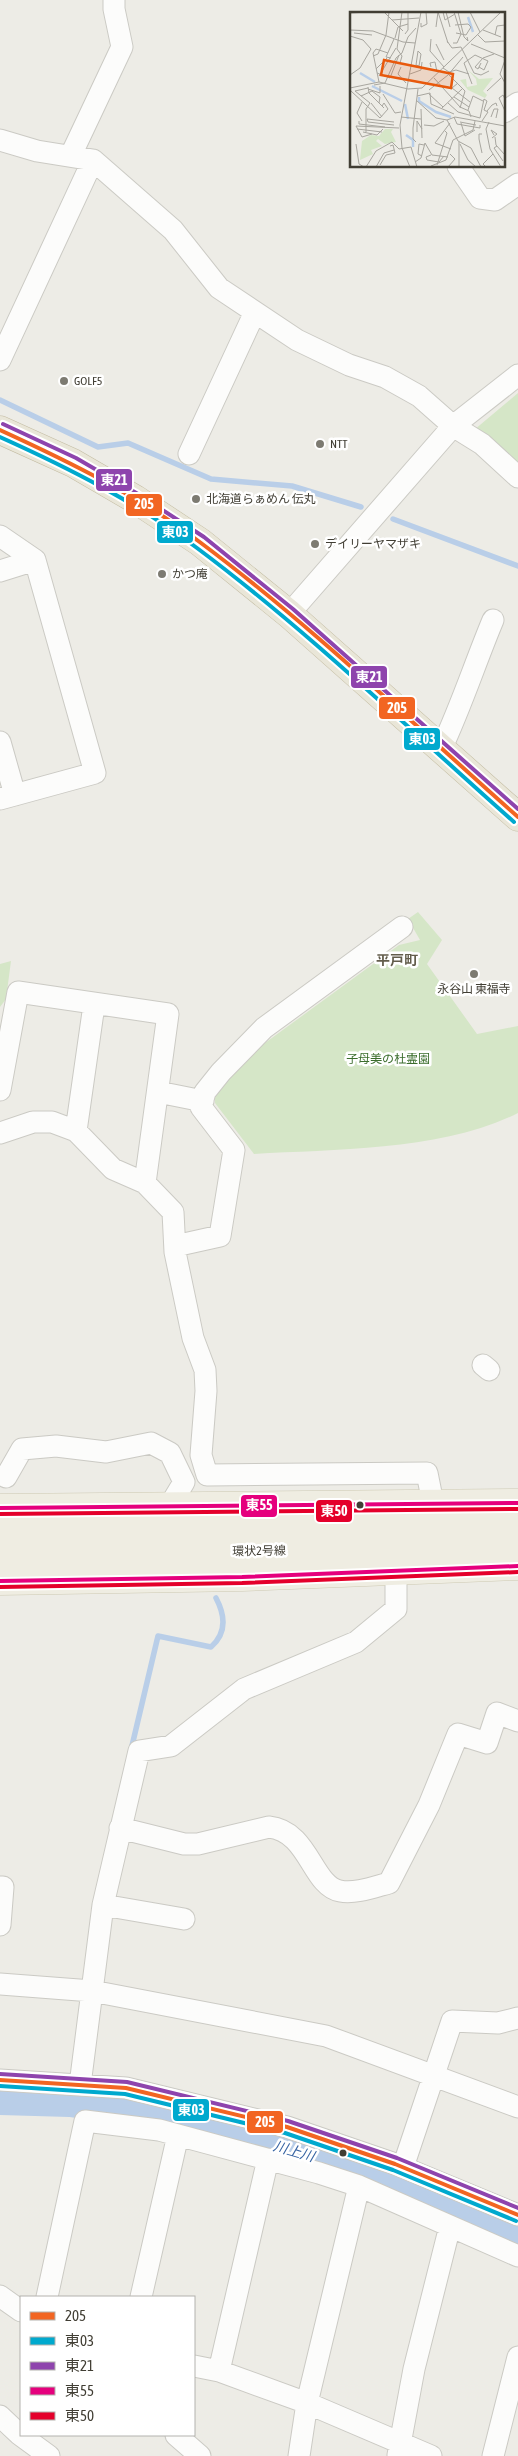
<svg xmlns="http://www.w3.org/2000/svg" width="518" height="2456" font-family="'Asap Condensed','Noto Sans JP',sans-serif">
  <style>
    .green { fill: #d5e6c7 }
    .lines { fill: none; stroke-linecap: round; stroke-linejoin: round }
    .stream { stroke: #b9cee8; stroke-width: 5.5 }
    .river { stroke: #b9cee8; stroke-width: 32 }
    .street-casing { stroke: #cbcac4; stroke-width: 23 }
    .primary-casing { stroke: #cecab4; stroke-width: 29 }
    .highway-casing { stroke: #c3bca3; stroke-width: 29 }
    .street { stroke: #fcfcfb; stroke-width: 21 }
    .primary { stroke: #efede2; stroke-width: 28 }
    .highway { stroke: #e9e6d8; stroke-width: 28 }
    .bus-1-casing { stroke: #fff; stroke-width: 8 }
    .bus-2-casing { stroke: #fff; stroke-width: 8 }
    .bus-3-casing { stroke: #fff; stroke-width: 8 }
    .bus-4-casing { stroke: #fff; stroke-width: 8 }
    .bus-5-casing { stroke: #fff; stroke-width: 8 }
    .bus-1 { stroke: #f26522; stroke-width: 4 }
    .bus-2 { stroke: #00a9ce; stroke-width: 4 }
    .bus-3 { stroke: #8e44ad; stroke-width: 4 }
    .bus-4 { stroke: #e5007d; stroke-width: 4 }
    .bus-5 { stroke: #e4002b; stroke-width: 4 }
    .poi-dot { fill: #7d7b72; stroke: #fff; stroke-width: 2 }
    .bus-dot { fill: #413e34; stroke: #fff; stroke-width: 2 }
    .labels { text-anchor: middle; dominant-baseline: central; stroke-width: 5; stroke-linejoin: round; paint-order: stroke }
    .poi-label { font-size: 12px; fill: #413e34; stroke: #fff; text-anchor: start }
    .park-label { font-size: 12px; fill: #3b6d2d; stroke: #fff }
    .street-label { font-size: 12px; fill: #413e34; stroke: #fff }
    .neighbourhood-label { font-size: 14px; font-weight: bold; fill: #635d4c; stroke: #fff }
    .water-label { font-size: 14px; font-style: italic; fill: #3764a3; stroke: #fff }
    .inset-river { fill: none; stroke: #b9cee8; stroke-width: 2.5 }
    .inset-road { fill: none; stroke: #a8a69f; stroke-width: 1 }
    .view { fill: #e8590c; fill-opacity: 0.15; stroke: #e8590c; stroke-width: 2.5 }
    .inset-edge { fill: none; stroke: #413e34; stroke-width: 2.5 }
    .line-badge { stroke: #fff; stroke-width: 2 }
    .badge-label { font-size: 14px; text-anchor: middle; font-weight: bold; fill: #fff }
  </style>
  <rect width="100%" height="100%" fill="#edece6"/>
  <path class="green" d="M518,393v76l-44,-39z
    M418,912l24,28 -15,24 50,70 41,-8v87c-76,38 -181,36 -264,41l-39,-51v-16l50,-44 134,-98 21,-5 -12,-21z
    M11,961l-5,38 -6,8v-43z"/>
  <g class="lines">
    <path class="stream" d="M0,400l98,47 30,-4 83,36 81,7 69,21
      M393,519l125,47
      M131,1750l27,-114 53,11c16,-14 14,-32 5,-49
      M70,2097v4"/>
    <path class="river" d="M0,2099l70,2 92,13 173,49 119,49 64,24"/>
    <g class="street-casing">
      <path id="street" d="M504,112l14,-9
        M0,140l37,11 56,9 80,70 46,58 78,52 52,25 36,12 34,19 34,30 29,18 36,33
        M71,155l51,-108 -8,-38v-9
        M458,166l22,32 15,2 23,-16
        M0,360l93,-200
        M189,454l65,-140
        M0,536l35,24 60,213 -95,26
        M0,571l35,-11
        M289,614l164,-188 65,-51
        M0,742l15,53
        M441,749c20,-42 34,-86 52,-129
        M0,1090l18,-98 150,22 -23,169
        M158,1092l45,9
        M76,1131l18,-126
        M0,1133l33,-11h19l24,9 37,38 32,14 28,29 2,40 18,86 12,32 1,21 -5,64 6,20 220,-2 6,30
        M175,1246l45,-10 14,-86 -33,-43 4,-15 16,-20 43,-44 138,-101
        M483,1365l6,5
        M6,1477l16,-28 34,-3 50,6 45,-9 19,10 14,29 -15,25
        M120,1828l64,16h14l71,-17c40,4 43,59 71,64 15,3 34,-4 49,-8l40,-78 29,-71 29,9 10,-30 21,8
        M0,1887h3l-3,38
        M103,1905l81,14
        M0,1984l92,7 234,45 192,71
        M0,2080l126,8 161,39 108,37 123,51
        M80,2085l23,-180 36,-154 32,-5 73,-57 112,-47 40,-33v-37
        M403,2167l49,-146 46,2 20,-5
        M0,2296l21,15
        M47,2297l38,-176 74,9 160,43 40,13 159,70
        M141,2297l37,-162
        M194,2366l25,5 88,32 124,53
        M219,2371l49,-212
        M0,2416l19,18 30,22
        M176,2435l24,21
        M398,2455l16,-86 36,-143
        M299,2456l8,-53 52,-217
        M493,2456l25,-99"/>
    </g>
    <g class="primary-casing">
      <path id="primary" d="M0,1508l518,-5
        M0,1530l518,-8
        M0,1555l518,-8
        M0,1581l242,-4 276,-11"/>
    </g>
    <g class="highway-casing">
      <path id="highway" d="M0,430l73,33 62,36 65,43 89,72 229,203"/>
    </g>
    <use href="#street" class="street"/>
    <use href="#primary" class="primary"/>
    <use href="#highway" class="highway"/>
    <g class="bus-1-casing">
      <path id="bus-1" d="M0,430c70,32 139,66 201,113 111,83 213,182 317,274
        M0,2080l126,8 161,39 108,37 123,51"/>
    </g>
    <g class="bus-2-casing">
      <path id="bus-2" d="M0,437c69,31 136,65 197,111 111,83 213,182 317,274
        M0,2086l125,8 160,39 108,37 123,51"/>
    </g>
    <g class="bus-3-casing">
      <path id="bus-3" d="M3,424l73,34 62,36 66,43 89,72 225,200
        M0,2074l127,8 161,39 109,37 121,50"/>
    </g>
    <g class="bus-4-casing">
      <path id="bus-4" d="M0,1508l518,-5
        M0,1581l242,-4 276,-11"/>
    </g>
    <g class="bus-5-casing">
      <path id="bus-5" d="M0,1514l518,-5
        M0,1587l242,-4 276,-11"/>
    </g>
    <use href="#bus-1" class="bus-1"/>
    <use href="#bus-2" class="bus-2"/>
    <use href="#bus-3" class="bus-3"/>
    <use href="#bus-4" class="bus-4"/>
    <use href="#bus-5" class="bus-5"/>
  </g>
  <g class="poi-dot">
    <circle cx="64" cy="381" r="5"/>
    <circle cx="320" cy="444" r="5"/>
    <circle cx="196" cy="499" r="5"/>
    <circle cx="315" cy="544" r="5"/>
    <circle cx="162" cy="574" r="5"/>
    <circle cx="474" cy="974" r="5"/>
  </g>
  <g class="bus-dot">
    <circle cx="360" cy="1505" r="4.5"/>
    <circle cx="343" cy="2153" r="4.5"/>
  </g>
  <g class="labels">
    <g class="poi-label">
      <text x="74" y="381">GOLF5</text>
      <text x="330" y="444">NTT</text>
      <text x="206" y="499">北海道らぁめん 伝丸</text>
      <text x="325" y="544">デイリーヤマザキ</text>
      <text x="172" y="574">かつ庵</text>
      <text x="474" y="989" text-anchor="middle">永谷山 東福寺</text>
    </g>
    <g class="park-label">
      <text x="388" y="1059">子母美の杜霊園</text>
    </g>
    <g class="street-label">
      <text transform="translate(259 1551) rotate(-1)">環状2号線</text>
    </g>
    <g class="neighbourhood-label">
      <text x="397" y="960">平戸町</text>
    </g>
    <g class="water-label">
      <text transform="translate(294 2151) rotate(16)">川上川</text>
    </g>
  </g>
  <g transform="translate(350 12)">
    <rect width="155" height="155" fill="#edece6"/>
    <path d="M118,58l11,9 14,-1 -10,13 4,4 -2,3 -17,-8 -8,-10 6,-1 1,8 10,-2 -1,-6zM35,117h8l-2,3 5,10 -11,2 -7,-5 -2,2 6,5 -11,4 2,4 -13,6 2,-19 9,-6 8,1z" fill="#d5e6c7"/>
    <path class="inset-river" d="M118,5l5,15M10,61l15,9M22,74l30,15M69,85v4l17,11 15,5M55,92l3,15M56,123l7,5v7"/>
    <path class="inset-road" d="M34,0l19,19M93,0l2,8 10,-6M96,0l4,15M108,0l6,25 4,4 -1,-4M120,0l10,20M0,1l18,-1M42,8l27,-2M71,11v4l6,-3 -1,-12M105,13l13,-1 3,3 -5,8 -10,-2M86,15l2,-15 10,31M0,18l23,1 30,11 12,1M133,18l18,7M4,21l18,2M55,22l3,-4v-18M128,23l7,7 20,-1M145,23l2,-9 8,-1M0,24l13,4 8,9 -11,19 -10,7M45,26l3,-11 10,-3M81,27l-1,12 14,16M97,29l5,7 9,-1 13,26 7,2 8,-4M103,31h4l4,-9 -7,-22M86,32l8,16M121,32l34,14M68,39l3,3 -2,12 -3,-1zM23,44l5,-2 8,-19 3,-23M41,46l-5,-1 8,-18M155,48l-5,14 5,9M48,51h2l2,-7 -5,-7 5,-37M131,51l-3,6 -3,-2 8,-9 11,-4M51,55l-3,7 8,9M81,55l-1,-4 5,-1 2,10M93,56l6,4 7,-2 13,4M26,57l11,-11M27,61l13,5 9,-23M60,62l11,-4 1,-8M99,63l16,16 -5,17M29,64l17,-28M84,66l26,29 9,4 2,6M29,70l-6,-29 3,-4 12,4M108,71l-6,5 18,14M122,72l-8,-21 11,-8 13,6 -4,9 -5,-3M24,73l11,-2 11,-25 6,-5 6,-16 8,-9M18,75l1,6 15,15M0,76l29,-6 29,7 14,-1 79,-76M18,77l12,4v-7M79,78l19,-15 15,-18M1,79l29,27 8,-9 -4,-6 -2,3M137,79l14,-13M33,82l12,19 6,-1M79,82l14,13M11,84l11,-5 8,6 -1,6M67,84l13,-3 1,11 23,10M104,85l15,10M155,87l-2,-4 -4,3 6,13M66,88l20,18 11,2 8,-3 50,9M21,91l11,14M98,91l10,9 22,6 4,-19 3,2 -3,9 4,2 -6,9M92,96l20,-19M71,97l1,29M118,98l5,-14 10,5M137,99l5,-6 4,-2 1,3M51,105l20,2M104,105l3,7 23,4v-3M141,105l3,-8h4l-2,9M97,108l11,21 13,7 10,19M9,109v3l26,3M12,109l-5,-8 5,-11M18,110l-1,-3 27,3M18,110l26,3M110,110l16,3M139,110l-3,7 4,20 11,18M100,111l-15,20 16,6M111,111l4,13 10,-6M74,113l10,1 10,-5M7,117l25,3M13,120l14,3 6,-6M16,120v-23l4,-6 -15,-12 13,-3M67,120v-11l5,8M22,122l-10,3 -6,-11 43,2M145,125l1,8 9,10M142,126l5,-4 -6,-4 3,5M66,130l-3,-3v-11l5,-39M109,130v25M6,132l3,20 5,3M110,132l8,16 8,7M147,134l-3,2 9,13M132,141l-3,-14v-5h3M81,143l-5,2 1,3 12,2 5,-6M72,144l-4,-2 1,-10 5,1M65,150l6,-4 4,-15 7,12 16,2M30,153l6,-10 9,-2 -2,-8 -3,1M87,153l10,-32 -2,-2M81,154l15,-6 7,-20 20,-10 2,-9M16,155l10,-16 16,-9 7,7 12,-2 6,20M26,155l8,-14 10,-3M60,155l-8,-19 -2,-23 21,-113M98,155l7,-8 -5,-5M136,155l-3,-3 10,-10"/>
    <path class="view" d="M34,48l69,14 -2,14 -70,-13z"/>
    <rect width="155" height="155" class="inset-edge"/>
  </g>
  <g class="line-badge">
    <rect x="95" y="468" width="38" height="24" rx="5" fill="#8e44ad"/>
    <rect x="125" y="493" width="38" height="24" rx="5" fill="#f26522"/>
    <rect x="156" y="520" width="38" height="24" rx="5" fill="#00a9ce"/>
    <rect x="350" y="665" width="38" height="24" rx="5" fill="#8e44ad"/>
    <rect x="378" y="696" width="38" height="24" rx="5" fill="#f26522"/>
    <rect x="403" y="727" width="38" height="24" rx="5" fill="#00a9ce"/>
    <rect x="240" y="1494" width="38" height="24" rx="5" fill="#e5007d"/>
    <rect x="315" y="1499" width="38" height="24" rx="5" fill="#e4002b"/>
    <rect x="172" y="2098" width="38" height="24" rx="5" fill="#00a9ce"/>
    <rect x="246" y="2110" width="38" height="24" rx="5" fill="#f26522"/>
  </g>
  <g class="badge-label">
    <text x="114" y="485">東21</text>
    <text x="144" y="509">205</text>
    <text x="175" y="537">東03</text>
    <text x="369" y="682">東21</text>
    <text x="397" y="713">205</text>
    <text x="422" y="744">東03</text>
    <text x="259" y="1510">東55</text>
    <text x="334" y="1516">東50</text>
    <text x="191" y="2115">東03</text>
    <text x="265" y="2127">205</text>
  </g>
  <rect x="20" y="2296" width="175" height="140" fill="#ffffff" stroke="#b3b2ae"/>
  <rect x="30" y="2312" width="25" height="8" fill="#f26522" stroke="#b3b2ae"/>
  <text x="65" y="2321" font-size="15" fill="#413e34">205</text>
  <rect x="30" y="2337" width="25" height="8" fill="#00a9ce" stroke="#b3b2ae"/>
  <text x="65" y="2346" font-size="15" fill="#413e34">東03</text>
  <rect x="30" y="2362" width="25" height="8" fill="#8e44ad" stroke="#b3b2ae"/>
  <text x="65" y="2371" font-size="15" fill="#413e34">東21</text>
  <rect x="30" y="2387" width="25" height="8" fill="#e5007d" stroke="#b3b2ae"/>
  <text x="65" y="2396" font-size="15" fill="#413e34">東55</text>
  <rect x="30" y="2412" width="25" height="8" fill="#e4002b" stroke="#b3b2ae"/>
  <text x="65" y="2421" font-size="15" fill="#413e34">東50</text>
</svg>
